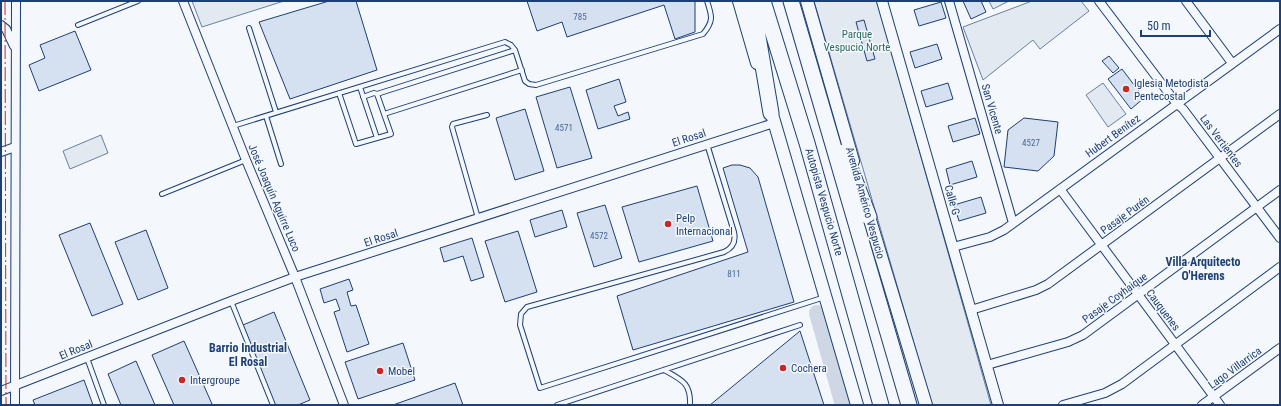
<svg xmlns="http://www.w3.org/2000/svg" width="1281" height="406" font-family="'Roboto Condensed',sans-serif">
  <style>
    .green { fill: #e3e9f0; stroke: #687fa3 }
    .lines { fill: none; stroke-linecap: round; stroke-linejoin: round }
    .river { stroke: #cfd7e4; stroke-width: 16 }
    .building { fill: #d5e0f0; stroke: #1d3f73 }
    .service-casing { stroke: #1d3f73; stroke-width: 6 }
    .minor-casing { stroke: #1d3f73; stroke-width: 10 }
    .tertiary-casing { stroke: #1d3f73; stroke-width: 12 }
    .secondary-casing { stroke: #1d3f73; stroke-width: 14 }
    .motorway-casing { stroke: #1d3f73; stroke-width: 17 }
    .service { stroke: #f4f7fb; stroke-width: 4 }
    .minor { stroke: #f4f7fb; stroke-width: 8 }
    .tertiary { stroke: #f4f7fb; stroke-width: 10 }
    .secondary { stroke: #f4f7fb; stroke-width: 12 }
    .motorway { stroke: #f4f7fb; stroke-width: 15 }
    .power { stroke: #c62828; stroke-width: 1; stroke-dasharray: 14 3 2 3; stroke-linecap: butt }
    .poi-dot { fill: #c62828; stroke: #f4f7fb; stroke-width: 1.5 }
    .labels { text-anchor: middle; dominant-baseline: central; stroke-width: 3; stroke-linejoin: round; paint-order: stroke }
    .number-label { font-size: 9px; fill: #4b6792 }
    .park-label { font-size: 11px; fill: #2c6c60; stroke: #f4f7fb }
    .poi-label { font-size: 11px; fill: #1d3f73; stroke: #f4f7fb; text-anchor: start }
    .street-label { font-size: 11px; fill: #1d3f73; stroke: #f4f7fb }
    .neighbourhood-label { font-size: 12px; font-weight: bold; fill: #1d3f73; stroke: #f4f7fb }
  </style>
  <rect width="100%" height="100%" fill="#f4f7fb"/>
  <path class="green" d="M192,1h92l-82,26z
    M814,1h63l114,404h-59z
    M989,1h20l-16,8z
    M1032,1h49l8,10 -49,38 -7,-9 -50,40 -20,-53z
    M1103,83l23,31 -18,13 -22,-32z
    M101,135l7,18 -38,16 -7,-18z"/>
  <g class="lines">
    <path class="river" d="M817,313l26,92"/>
  </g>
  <path class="building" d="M329,1h27l21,69 -87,29 -31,-77z
    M527,1h168v31l-20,7 -11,-34 -97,32 -5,-15 -25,9z
    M963,1h18l5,11 -15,7z
    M941,2l5,16 -27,8 -5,-16z
    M864,20l11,39 -8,2 -11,-39z
    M75,31l16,39 -52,21 -10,-26 16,-7 -5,-13z
    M937,44l5,15 -27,9 -5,-16z
    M1109,56l10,12 -6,5 -11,-12z
    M1122,69l22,29 -13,11 -23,-30z
    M619,79l7,23 -12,4 4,10 10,-4 2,7 -32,10 -12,-39z
    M948,83l5,16 -27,8 -5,-16z
    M570,87l22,71 -35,10 -21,-71z
    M525,109l19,62 -29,9 -19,-62z
    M975,118l5,16 -27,8 -5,-16z
    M1024,118l34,4 -4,34 -16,15 -34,-4 4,-37z
    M972,161l5,16 -27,8 -4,-16z
    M732,165h8l10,3 8,9 36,125 -161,48 -16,-54 131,-44 -25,-84z
    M697,186l16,55 -74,21 -17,-55z
    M981,197l5,16 -27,8 -5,-16z
    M605,205l17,53 -28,9 -17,-54z
    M562,210l5,17 -32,10 -5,-17z
    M90,223l33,81 -31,12 -33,-81z
    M146,230l22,58 -30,12 -23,-58z
    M518,231l19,61 -32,10 -20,-61z
    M472,238l12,39 -13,4 -8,-25 -19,6 -4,-14z
    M349,279l4,11 -6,2 4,14 5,-1 13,39 -22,8 -13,-40 6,-2 -4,-11 -12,4 -4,-14z
    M274,312l36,88 -12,5h-23l-32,-80z
    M800,331l24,74h-114z
    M184,341l28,63 -2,1h-36l-22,-50z
    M403,343l12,37 -57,19 -13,-37z
    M136,361l19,44h-34l-13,-31z
    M84,380l9,25h-58l-2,-5z
    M455,383l8,22h-70z"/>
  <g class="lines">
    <g class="service-casing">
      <path id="service" d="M78,25l60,-24
        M249,28l27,84
        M360,87l17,51
        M339,93l17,51 35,-10 -14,-40 -3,-1 -11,4
        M377,94l138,-44
        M384,114l138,-44
        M266,116l15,48
        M233,126l272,-84 6,3 4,5 10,31 4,3 7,1 167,-51c11,-13 9,-18 4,-33
        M707,144l27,88c2,9 -1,16 -10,20l-197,55 -6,7 -1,11 20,63 285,-91
        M162,194l84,-34
        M478,218l-26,-91 1,-3 34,-9
        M231,301l42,104
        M87,358l17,47
        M664,370c18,10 27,13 26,35
        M557,405l243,-80"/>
    </g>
    <g class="minor-casing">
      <path id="minor" d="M183,1l63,159 49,117 49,128
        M949,1l64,222
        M1099,1l78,103 6,5 97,129
        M1186,1l46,62
        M1,25l5,4 8,17
        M1,152l14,-5
        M1060,189l160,216
        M953,247l37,-10 14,-7 276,-201
        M971,310l65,-20 12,-6 232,-170
        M987,365l81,-23 15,-7 197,-145
        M1,391l230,-90 64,-24 479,-154
        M15,405l1,-404
        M1063,405l42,-12 17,-9 158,-117
        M1202,405l78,-57"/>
    </g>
    <g class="tertiary-casing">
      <path id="tertiary" d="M882,1l116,404"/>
    </g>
    <g class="secondary-casing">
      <path id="secondary" d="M739,1l18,62
        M807,1l46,160
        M769,104l88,301
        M867,210l59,195"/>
    </g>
    <g class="motorway-casing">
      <path id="motorway" d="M752,1l19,112
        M763,1l44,142 74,262
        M791,1l118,404
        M844,152l25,65"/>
    </g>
    <use href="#service" class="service"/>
    <use href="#minor" class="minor"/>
    <use href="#tertiary" class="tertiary"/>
    <use href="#secondary" class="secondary"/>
    <use href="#motorway" class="motorway"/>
    <path class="power" d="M5,1l1,404"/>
  </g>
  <g class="poi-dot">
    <circle cx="1126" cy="89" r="4"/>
    <circle cx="668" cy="224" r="4"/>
    <circle cx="783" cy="368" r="4"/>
    <circle cx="380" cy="371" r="4"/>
    <circle cx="182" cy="380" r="4"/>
  </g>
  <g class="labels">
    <g class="number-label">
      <text x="580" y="17">785</text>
      <text x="564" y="128">4571</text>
      <text x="1031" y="143">4527</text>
      <text x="599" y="236">4572</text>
      <text x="734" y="274">811</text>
    </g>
    <g class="park-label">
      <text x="857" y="34">Parque<tspan x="857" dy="13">Vespucio Norte</tspan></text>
    </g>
    <g class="poi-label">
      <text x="1134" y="83">Iglesia Metodista<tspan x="1134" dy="13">Pentecostal</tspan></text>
      <text x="676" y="218">Pelp<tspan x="676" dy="13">Internacional</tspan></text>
      <text x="791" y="368">Cochera</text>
      <text x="388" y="371">Mobel</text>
      <text x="190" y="380">Intergroupe</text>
    </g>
    <g class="street-label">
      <text transform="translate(992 109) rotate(74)">San Vicente</text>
      <text transform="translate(1113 136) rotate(-36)">Hubert Benítez</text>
      <text transform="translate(689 138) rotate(-18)">El Rosal</text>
      <text transform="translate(1221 141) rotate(53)">Las Vertientes</text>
      <text transform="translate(274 198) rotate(67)">José Joaquín Aguirre Luco</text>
      <text transform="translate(952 200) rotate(74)">Calle G</text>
      <text transform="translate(824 202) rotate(74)">Autopista Vespucio Norte</text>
      <text transform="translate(865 203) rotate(74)">Avenida Américo Vespucio</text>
      <text transform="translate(1125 215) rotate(-36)">Pasaje Purén</text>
      <text transform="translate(381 238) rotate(-18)">El Rosal</text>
      <text transform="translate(1115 298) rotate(-36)">Pasaje Coyhaique</text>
      <text transform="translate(1163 310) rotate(53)">Cauquenes</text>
      <text transform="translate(76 350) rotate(-22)">El Rosal</text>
      <text transform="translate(1235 368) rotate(-36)">Lago Villarrica</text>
    </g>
    <g class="neighbourhood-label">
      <text x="1203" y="262">Villa Arquitecto<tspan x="1203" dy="14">O'Herens</tspan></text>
      <text x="248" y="348">Barrio Industrial<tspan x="248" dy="14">El Rosal</tspan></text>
    </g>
  </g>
  <rect width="1281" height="406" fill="none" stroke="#1d3f73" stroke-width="4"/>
  <path d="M1141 30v6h69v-6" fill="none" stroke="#1d3f73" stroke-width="2"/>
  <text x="1147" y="30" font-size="12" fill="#1d3f73" stroke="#f4f7fb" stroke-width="3" paint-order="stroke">50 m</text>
</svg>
